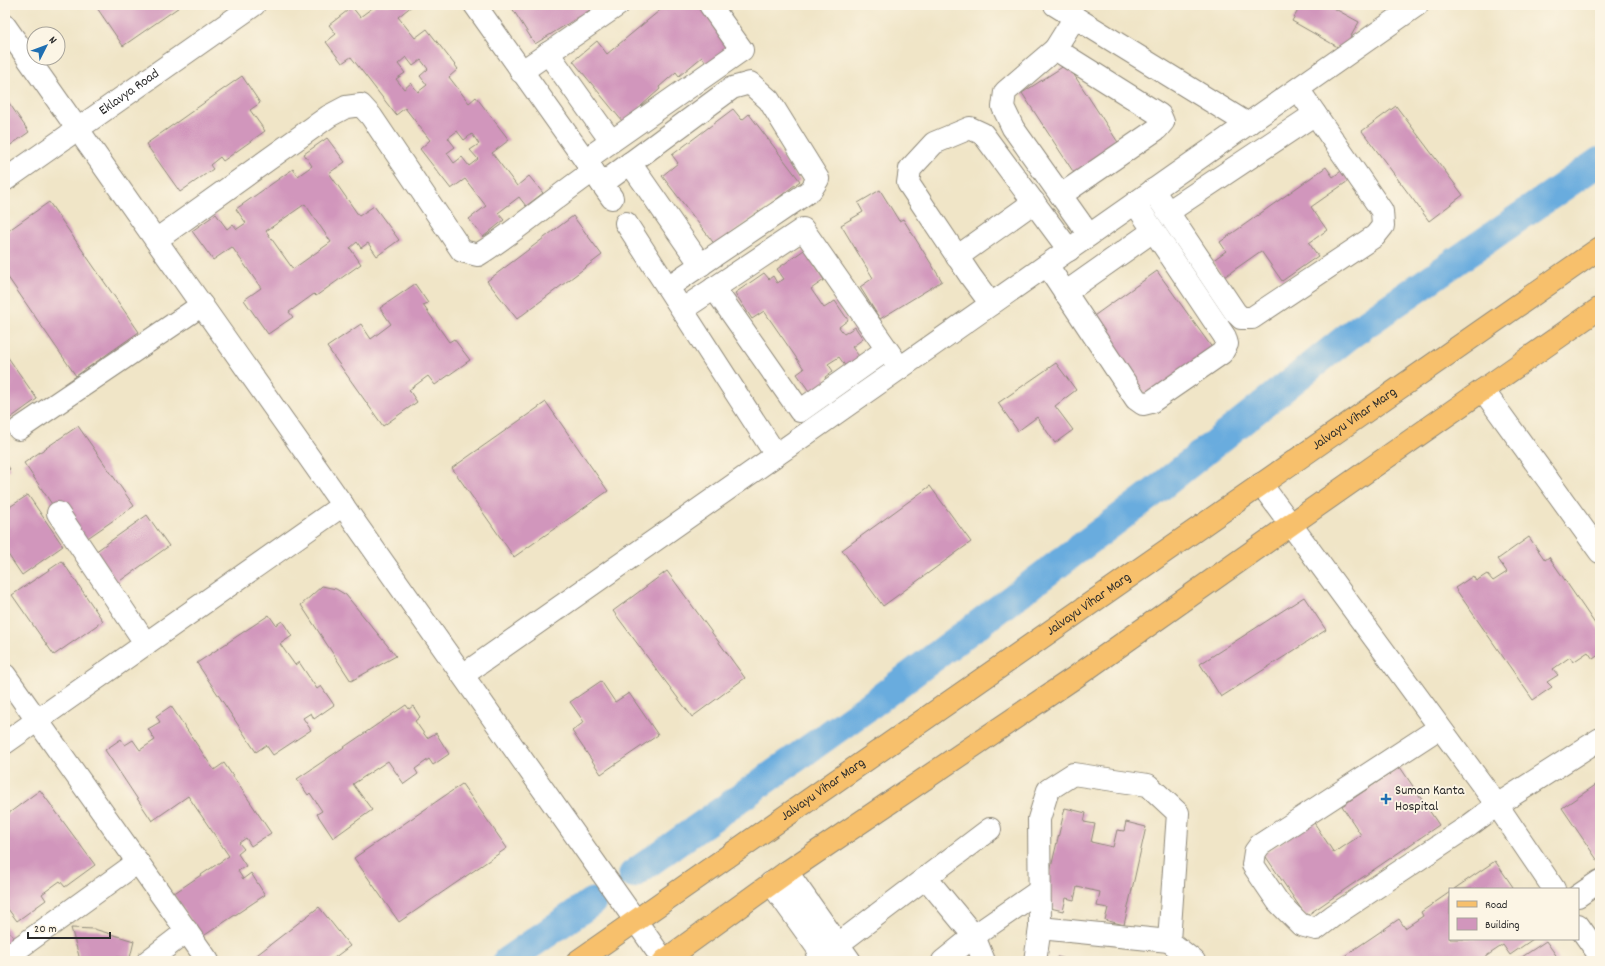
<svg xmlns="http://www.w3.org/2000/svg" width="1605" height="966" font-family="Dekko,sans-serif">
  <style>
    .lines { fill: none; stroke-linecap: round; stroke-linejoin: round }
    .stream { stroke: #69acde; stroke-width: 8 }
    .canal { stroke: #69acde; stroke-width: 29 }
    .building { fill: #d196bc; fill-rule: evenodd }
    .minor-casing { stroke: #8e8879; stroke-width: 24 }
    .major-casing { stroke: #8e8879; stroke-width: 24 }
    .minor { stroke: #fff; stroke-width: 22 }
    .major { stroke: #f7c06c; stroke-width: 22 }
    .poi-dot { fill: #1f6fb2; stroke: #fcf5e5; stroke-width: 1.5 }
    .labels { text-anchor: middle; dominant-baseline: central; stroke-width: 3.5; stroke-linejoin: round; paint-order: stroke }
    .street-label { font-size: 14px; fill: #2b2b2b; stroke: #fcf5e5 }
    .poi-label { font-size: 14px; fill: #2b2b2b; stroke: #fcf5e5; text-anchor: start }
  </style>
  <rect width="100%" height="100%" fill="#fcf5e5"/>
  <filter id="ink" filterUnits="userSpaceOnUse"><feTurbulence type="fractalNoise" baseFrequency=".025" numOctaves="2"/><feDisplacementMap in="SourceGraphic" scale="8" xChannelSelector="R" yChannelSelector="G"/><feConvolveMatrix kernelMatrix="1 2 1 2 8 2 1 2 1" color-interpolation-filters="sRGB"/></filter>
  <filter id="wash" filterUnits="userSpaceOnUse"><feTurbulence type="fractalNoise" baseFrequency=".012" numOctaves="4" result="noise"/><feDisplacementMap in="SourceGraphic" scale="16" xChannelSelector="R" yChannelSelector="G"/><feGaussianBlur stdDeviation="0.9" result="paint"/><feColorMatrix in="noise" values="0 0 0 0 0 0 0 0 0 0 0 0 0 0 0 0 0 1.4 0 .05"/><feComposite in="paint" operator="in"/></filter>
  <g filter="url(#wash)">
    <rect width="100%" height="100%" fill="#f0e5c7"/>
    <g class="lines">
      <path class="stream" d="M592,902l41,-28"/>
      <path class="canal" d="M633,874l239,-170 282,-212 196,-157 250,-174
        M507,961l85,-59"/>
    </g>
    <g id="blocks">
      <path class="building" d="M95,5h87l-59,41z
        M374,5h39l-15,12 17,21 12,-9 31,40 -9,8 20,26 7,-6 33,43 -17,13 25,33 12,-10 14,17 -17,13 -7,-9 -21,16 6,7 -21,17 -14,-18 17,-13 -21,-27 -14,10 -31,-40 10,-9 -25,-32 -9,7 -45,-58 -9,6 -16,-21 10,-8 -7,-9 23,-18 8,10 15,-11zM406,57l7,9 8,-6 7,9 -8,7 7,9 -9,7 -7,-9 -7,6 -8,-10 9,-6 -7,-9zM457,131l7,9 8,-6 7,10 -9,6 8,9 -9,7 -7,-9 -8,6 -7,-10 8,-6 -7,-9z
        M510,5h88l-63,39z
        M664,5h40l25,44 -20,17 -7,-9 -23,19 -3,-4 -17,15 1,2 -19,17 5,6 -19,15 -54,-66 24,-20 10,13 58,-48z
        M1301,5h27l31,17 -16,28 -51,-29z
        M1067,64l56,86 -45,29 -56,-86z
        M242,76l18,27 -10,7 15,21 -42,30 -3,-4 -10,8 3,4 -33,23 -34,-48z
        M5,97l24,35 -24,17z
        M1396,106l67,89 -34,26 -67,-90z
        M733,109l9,11 7,-6 51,67 -84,65 -54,-70 16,-13 -6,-8z
        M327,138l18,24 -16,11 30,43 15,-10 25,34 -22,16 -9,-13 -7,5 -4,-6 -7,6 11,16 -45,32 -2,-2 -25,18 4,5 -25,17 -24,-34 17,-12 -29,-41 -19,13 -21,-29 24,-17 11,15 6,-5 4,5 9,-6 -10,-14 57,-40 5,7 14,-10 -8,-12zM305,204l26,38 -38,27 -27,-38z
        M1326,167l7,10 11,-8 7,10 -40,28 16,23 -18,13 9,13 -36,25 -21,-30 -37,26 -12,-16 14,-10 -6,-9z
        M880,190l19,31 4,-2 39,62 -62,38 -20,-32 13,-9 -32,-53 22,-13 -5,-9z
        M49,202l90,130 -63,44 -71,-103v-40z
        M573,216l29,39 -85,64 -30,-38z
        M804,250l20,30 -13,9 13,19 11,-7 13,19 -9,7 5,7 11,-7 8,12 -11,8 10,13 -14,10 -9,-13 -11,7 5,7 -8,6 3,5 -17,12 -14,-20 7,-5 -40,-58 -12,8 -17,-26 29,-20 5,6 4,-3 4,7 7,-4 -7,-10z
        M1157,271l56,78 -66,48 -56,-79z
        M415,284l13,19 -5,2 26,37 5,-3 16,21 -35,25 -7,-9 -19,14 8,12 -34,24 -56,-79 34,-23 10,15 20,-15 -11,-16z
        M5,353l32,46 -32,23z
        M1056,363l20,27 -21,16 18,24 -18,13 -18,-26 -19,14 -20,-28z
        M546,402l62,89 -94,66 -62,-89z
        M78,426l56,80 -55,38 -55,-81z
        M5,462l5,7 -5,3z
        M930,486l41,56 -88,64 -41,-56z
        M28,495l35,51 -41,29 -17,-25v-40z
        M147,515l22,31 -52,37 -22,-31z
        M1529,537l16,23 4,-3 51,74v23l-7,5 -5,-7 -15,10 -3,-5 -17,12 5,6 -11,7 5,5 -19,13 -78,-112 18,-12 3,5 11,-7 6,7 14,-9 -9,-13z
        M62,561l41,60 -49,34 -42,-60z
        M667,571l78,107 -53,39 -79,-106z
        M322,586l14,3 10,6 50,61 -45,25 -50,-76z
        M1304,597l22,33 -105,67 -21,-33z
        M269,615l7,10 6,-4 10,15 -12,8 15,21 4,-3 18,27 4,-3 13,19 -20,14 -3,-6 -8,5 8,12 -38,25 -7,-10 -10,7 -59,-89z
        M601,681l14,21 14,-9 29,42 -57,39 -29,-43 12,-9 -14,-20z
        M406,705l3,4 4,-3 7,11 -5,4 12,17 9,-5 13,21 -16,11 -4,-6 -14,10 3,5 -14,10 -16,-23 -35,23 19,26 -39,28 -16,-24 5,-3 -12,-18 -2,2 -11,-16z
        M171,706l43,64 10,-7 47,70 -20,13 -5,-8 -7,5 5,6 -6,5 8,12 -8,5 5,8 8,-6 14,22 -63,42 -29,-43 56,-38 -41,-60 -36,25 -47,-71 16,-11 4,6 8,-5 7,10 15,-10 -7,-11 12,-7 -4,-6z
        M1400,767l39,58 -133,91 -42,-62 49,-33 21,32 27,-18 -19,-29z
        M1600,782v78l-2,1 -36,-53z
        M462,784l45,64 -108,74 -45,-64z
        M40,790l55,75 -30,22 -5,-6 -18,13 4,6 -29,21 -12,-16v-89z
        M1065,808l21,5 -2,9 11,2 -4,18 22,5 4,-17 7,1 2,-9 20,5 -22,98 -19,-5 3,-12 -11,-2 3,-14 -23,-5 -3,13 -8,-2 -3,13 -21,-5z
        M1495,861l18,26 -3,2h-56z
        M1450,892v47h83l-23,16 -7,-10 -24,16h-142l62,-42 6,9 18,-12 -2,-4z
        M319,907l31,39 -20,15h-81z
        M5,925l11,16 -11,7z
        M71,928l23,1 40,12 -4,17 -13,-1v4h-43l5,-5z
        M1546,941l14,20h-44z
        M23,956l18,4v1h-19z
        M1057,957l14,3v1h-15z"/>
    </g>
  </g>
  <g filter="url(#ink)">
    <use href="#blocks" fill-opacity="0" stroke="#8e8879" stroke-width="1"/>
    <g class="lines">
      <g class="minor-casing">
        <g id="minor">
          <path d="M475,5l137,193"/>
          <path d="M1055,5l193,119"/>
          <path d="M1075,17l-20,32 -50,43 -2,15 10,21 76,107"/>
          <path d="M5,26l659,935"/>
          <path d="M1055,49l105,66 3,7 -6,7 -96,66"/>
          <path d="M548,53l63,88"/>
          <path d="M521,72l97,-67"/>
          <path d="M585,160l157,-110 -32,-45"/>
          <path d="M630,163l71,102"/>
          <path id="s1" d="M5,180l249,-175"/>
          <path d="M602,184l130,-96 18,-5 19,17 49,79 -7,11 -143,97"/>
          <path d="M1153,190l82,122 6,6h11l123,-82 8,-10 -1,-15 -84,-122"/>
          <path d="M1168,212l147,-98"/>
          <path d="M626,223l150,232"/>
          <path d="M156,240l173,-124 17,-9 15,-2 10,11 91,135 16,4c40,-25 76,-57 115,-84"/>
          <path d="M957,257l77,-55"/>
          <path d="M1047,265l89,134 7,5 8,-2 71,-49 5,-9 -2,-7 -90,-134"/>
          <path d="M714,288l86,123 86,-61"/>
          <path d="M1065,293l88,-62"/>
          <path d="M991,304l-20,-27 -63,-94 2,-14 24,-26 36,-15 13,6 86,116"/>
          <path d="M683,309l120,-80 97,139"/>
          <path d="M1483,390l117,162"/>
          <path d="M19,429l183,-124"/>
          <path d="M1261,484l236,321 57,84"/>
          <path d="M58,513l88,131"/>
          <path d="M5,675l203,286"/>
          <path d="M463,675l954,-670"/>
          <path d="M1439,728l-179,117 -5,7 -2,13 25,37 23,23 15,4 17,-13 137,-91 27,-20 103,-66"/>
          <path d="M5,743l338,-238"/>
          <path d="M787,872l63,89"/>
          <path d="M926,878l48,58 10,25"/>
          <path d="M771,883l56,78"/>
          <path d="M1578,896l22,-15"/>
          <path d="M1578,925l22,31"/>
          <path d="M1040,928l129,13"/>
          <path d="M5,958l133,-96"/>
          <path d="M148,961l39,-30"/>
          <path d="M816,961l174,-132"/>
          <path d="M943,961l31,-25 65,-45"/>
          <path d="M1035,961l5,-33 -1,-109 9,-29 25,-16 75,11 30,28 -9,128 25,20"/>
        </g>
      </g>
      <g class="major-casing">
        <g id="major">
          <path id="s2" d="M578,961l1022,-713"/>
          <path d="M664,961l123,-89 287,-194 216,-153 310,-217"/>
        </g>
      </g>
      <use href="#minor" class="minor"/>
      <use href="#major" class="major"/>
    </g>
  </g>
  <path class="poi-dot" d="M1384 793h4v4h4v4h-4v4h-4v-4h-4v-4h4z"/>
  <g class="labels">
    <g class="street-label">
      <text stroke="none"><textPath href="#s1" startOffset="152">Eklavya Road</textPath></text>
      <text stroke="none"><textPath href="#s2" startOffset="947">Jalvayu Vihar Marg</textPath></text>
      <text stroke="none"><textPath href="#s2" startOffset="623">Jalvayu Vihar Marg</textPath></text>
      <text stroke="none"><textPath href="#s2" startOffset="299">Jalvayu Vihar Marg</textPath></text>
    </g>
    <g class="poi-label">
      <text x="1395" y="791">Suman Kanta<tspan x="1395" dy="16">Hospital</tspan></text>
    </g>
  </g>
  <rect width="1605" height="966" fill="none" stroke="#fcf5e5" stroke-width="20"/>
  <rect x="1449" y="888" width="130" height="52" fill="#fcf5e5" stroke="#a8a49b"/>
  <rect x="1457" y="901" width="20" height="6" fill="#f7c06c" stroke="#a8a49b"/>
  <text x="1485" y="908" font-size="12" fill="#2b2b2b">Road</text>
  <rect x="1457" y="918" width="20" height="12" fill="#d196bc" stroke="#a8a49b"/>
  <text x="1485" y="928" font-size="12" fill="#2b2b2b">Building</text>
  <g transform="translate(46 46) rotate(48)"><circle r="19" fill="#fcf5e5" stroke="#a8a49b"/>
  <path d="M0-3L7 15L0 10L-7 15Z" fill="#1f6fb2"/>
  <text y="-6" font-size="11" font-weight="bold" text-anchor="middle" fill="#2b2b2b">N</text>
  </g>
  <path d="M28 932v6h82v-6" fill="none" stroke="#2b2b2b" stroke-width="2"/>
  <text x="34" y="932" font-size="12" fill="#2b2b2b" stroke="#fcf5e5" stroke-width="3" paint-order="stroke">20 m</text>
</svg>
